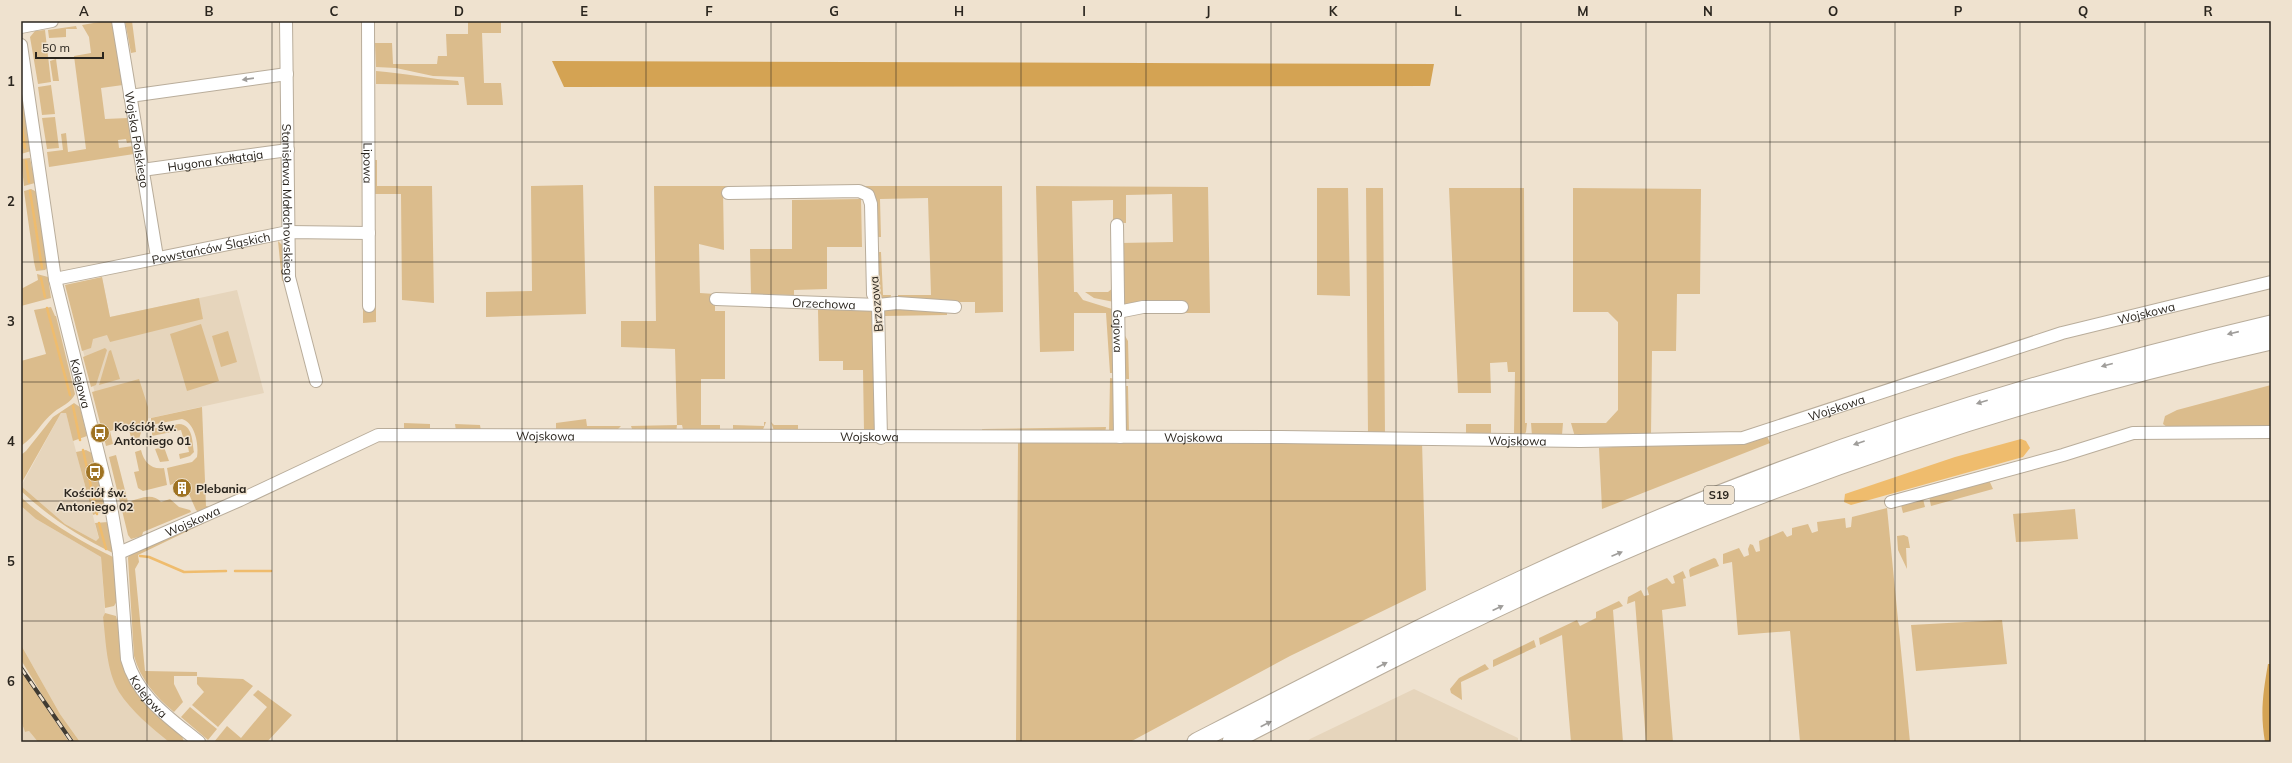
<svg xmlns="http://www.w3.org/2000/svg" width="2292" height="763" font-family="Mulish,sans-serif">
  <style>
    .built { fill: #e6d5bc }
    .green { fill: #dbbc8c }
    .forest { fill: #d4a353 }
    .water { fill: #efbc6d }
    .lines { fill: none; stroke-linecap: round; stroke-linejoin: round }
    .stream { stroke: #efbc6d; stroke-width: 2.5 }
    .minor-casing { stroke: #b9ad9b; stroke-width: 14 }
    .highway-casing { stroke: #b9ad9b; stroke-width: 19 }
    .minor { stroke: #fff; stroke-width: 12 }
    .highway { stroke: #fff; stroke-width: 17 }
    .rail-casing { stroke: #403b32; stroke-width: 4 }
    .rail { stroke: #efe2cf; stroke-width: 2.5; stroke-dasharray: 8; stroke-linecap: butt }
    .oneway { fill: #9f9d9a }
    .grid { fill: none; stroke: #2a251e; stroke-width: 1; stroke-opacity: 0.55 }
    .labels { text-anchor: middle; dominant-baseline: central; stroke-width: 3; stroke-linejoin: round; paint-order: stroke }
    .shield { fill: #efe2cf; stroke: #655e53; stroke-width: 1 }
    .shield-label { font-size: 11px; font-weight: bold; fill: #2a251e }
    .street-label { font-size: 12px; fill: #2a251e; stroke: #efe2cf }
    .poi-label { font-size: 12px; font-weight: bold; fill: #2a251e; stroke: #efe2cf; text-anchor: start }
    .neatline { fill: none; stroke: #2a251e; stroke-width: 1.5 }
    .grid-label { font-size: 13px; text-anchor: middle; font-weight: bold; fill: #2a251e }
  </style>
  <rect width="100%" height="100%" fill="#efe2cf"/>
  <path class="built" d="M102,277l8,40 127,-27 27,103 -159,35 -22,-77z
    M61,413h5l33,126 -3,2 -31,-17 -44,-38z
    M21,506l15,13 65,38 4,56 -2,4 26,87 40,38h-89l-20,-28 -39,-69z
    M1414,689l104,49v4h-211l3,-3z
    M21,721l4,11 4,-1 9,11h-17z"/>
  <path class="green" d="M105,21h7l11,64 -22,3 4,31 23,-1 4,24 -5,1 -1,-4 -8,1 1,8 14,-2 1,8 -85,13 -2,-15 16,-2 -2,-16 5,-1 2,19 18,-3 -12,-93 17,-3 -2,-16 -7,-12z
    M125,21h7l4,31 -5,1z
    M468,21h33v12h-19l2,50h17l2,22h-36l-3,-28 -31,-1 -37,-8 -20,-1 -1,-24h17l1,21h44l1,-8h9l-1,-22h22z
    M76,26l1,3h-11v8l-17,1 -1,-8z
    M45,30l6,52 -13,2 -8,-47 5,-6z
    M56,59l3,22h-6l-3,-20z
    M376,71c28,2 54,8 82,10l1,4 -83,-1z
    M21,83l10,68 -10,3z
    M51,85l4,29 -13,1 -4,-28z
    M55,117l4,31 -12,1 -5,-31z
    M30,158l5,25 -11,3 -3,-27z
    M374,160h3v26h55l2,117 -32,-3 -1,-106h-27z
    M583,185l3,129 -100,3v-25l46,-1 -1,-105z
    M654,186h348l1,126 -28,1v-11h-44l-33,-4v-3h33l-3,-97 -48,1 1,38h-6l-5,-45 -147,-1 1,59 -25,-6 1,49 15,1v17h10v68h-24v46h19v9h-36l-2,-9h-5l-1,9 -43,-2 -2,-6 46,-1 -2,-76 -54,-2v-26h35z
    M1036,186l172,1 2,126h-28v-7h-58l-4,-63 53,-1 -1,-48 -46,1v28h-13v-23l-41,1 2,91h3l6,8 29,9 4,64h-6l-4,-60h-32v38l-34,1z
    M1317,188h31l2,108 -33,-1z
    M1366,188h17l2,246 -17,-1z
    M1449,188h75l1,235h2l-1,9 -3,4 -25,-2h16l1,-62h-7l-1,-10 -17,1 1,30h-33z
    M1573,188l128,1 -1,105h-23l-1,57h-24l-1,84 -76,2 -4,-14h35l12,-13v-88l-10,-10h-35z
    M31,189l6,3 11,75 -3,3 -9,1 -2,-9 -10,-71z
    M861,199l1,48h-35v42l-33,1v5l-43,-1 -1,-45h42v-49z
    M278,241l4,4h3v35l-3,1z
    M877,252h4l2,43h8l-1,4 -7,2 -5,-4z
    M37,274l11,3 3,21 -30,8v-17l17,-9z
    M102,277l8,40 89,-19 4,21 -93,23 -3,-7 -14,4 -2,9 -9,3 -17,-66z
    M1114,287v15l-20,-4 -9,-6h23z
    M363,306h13v16l-13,1z
    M51,307l4,9h1l19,78c-3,8 -15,13 -21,18 -13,10 -19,25 -33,34v-85l25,-7 -12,-44z
    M869,309l4,1 4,121h-13l-1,-61h-20v-9h-24l-1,-51z
    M883,309h64v6l-63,1z
    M201,324l18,57 -32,10 -17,-57z
    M228,331l9,31 -16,5 -9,-31z
    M1124,334l4,7 1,38h-7z
    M105,348l2,2 -11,35 -5,2 -8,-30z
    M111,350l9,29 -21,6 10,-34z
    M1110,378l7,1 -1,52 -7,3z
    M139,379l9,28v19l-6,3 -3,10 -7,2 -4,-15 -18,5 3,13 -7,2 -14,-54z
    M2271,385v44l-104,-2 -4,-3 2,-8 12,-6z
    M1122,386h6l1,48h-4z
    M74,403l6,4 7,29 -14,5 -7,-28h-5l-40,71v-29l5,-4 27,-34z
    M202,407l4,99 6,1 -11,7 -5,-4 -8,-18 3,-1 -4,-12 -17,6 -3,-17 25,-6 5,-5c2,-13 -2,-34 -15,-38l-31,6v-7z
    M586,419l1,7h34l-5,5 -60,1v-9z
    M764,422h2l-4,10 -29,2v-9l31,1z
    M771,422l3,3h24v6h-24z
    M404,423l26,1v6l-26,-1z
    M1531,423h32l-1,12 -30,1z
    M179,424c14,1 13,17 15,28l-4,4 -10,3 -1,-5 10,-2 -3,-15h-3l-2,-7 -29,6v-7z
    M455,424l25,1 1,6h-25z
    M1466,424h25v12l-25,-1z
    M1106,427l-1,7 -122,1 -1,-6z
    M1767,436l3,7 -168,66 -3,-61z
    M1422,441l4,149 -136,66 -160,86h-114l2,-299z
    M164,447l5,14 -9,1 -5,-13z
    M86,450l6,3 14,57 -13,5 -17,-63z
    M141,450c3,12 10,20 23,18l3,17 -24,6 -5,-3 -4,-16 5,-1 -4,-19z
    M116,455l12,47c11,-3 24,-10 33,0l9,-3 9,8 11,3 1,2 -48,20 -1,4 -11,3 -3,-4 -19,-78z
    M1989,480l4,9 -62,17 -2,-10z
    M21,486l44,38 31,17 3,-3 -4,-15 13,-1 5,31c-34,-16 -65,-37 -92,-62z
    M277,488l-139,67 1,7 -4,7 10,102 52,1v4h-23v8l9,18 -9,10c-19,-16 -33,-32 -40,-56l-6,-98 1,-3z
    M21,497c26,25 59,44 92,60l4,44 -3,5 -9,2 -4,-51 -65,-38 -15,-13z
    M1923,499l2,8 -22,6 -2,-8z
    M1887,508l23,234h-110l-10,-111 -52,4 -6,-73 -9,2v-10l16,-6 5,9 5,-2 -1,-6 2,-5 3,1 3,7 4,-1 -1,-10 24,-10 4,6 5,-2v-7l16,-4 4,9 6,-2 -1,-9 28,-4 1,10 5,-1 1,-10z
    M2075,509l3,30 -62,3 -3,-28z
    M1904,535l4,2 2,11h-4l1,21 -9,-19 -1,-14z
    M1714,558l2,1 3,7 -29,11 -1,-7 2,-2z
    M1683,571l3,7 -3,1 3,27 -24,4 11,132h-27l-11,-141 -8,3 1,-7 13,-7 3,6 5,-1 -2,-7 2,-2 18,-8 5,6 3,-1 -2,-7z
    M1619,601l4,5 -10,4 10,132h-52l-9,-107 -22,10 -1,-7 38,-18 3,6 16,-8v-6z
    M105,613l11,3c5,15 2,31 6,46 8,35 37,50 60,74l2,6h-15c-17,-14 -38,-31 -50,-50 -13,-22 -13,-51 -16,-75z
    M2002,620l5,44 -91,7 -5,-46z
    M1534,640l2,7 -43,20v-7z
    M21,645l39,69 20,28h-5l-20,-26 -34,-56z
    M1485,664l4,5 -28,13 1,18 -11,-7 -1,-4 9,-11z
    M21,670l48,72h-31l-9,-11 -4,1 -4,-11z
    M197,677l46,2 10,7 -35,41 -26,-22 12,-13 -7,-8z
    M258,690l34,25 -25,27h-53l13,-16 14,12 26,-31 -14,-12z
    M190,707l27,22 -9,11 -27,-23z"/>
  <path class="forest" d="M552,61l882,3 -4,22 -866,1z
    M2268,664h3v78h-6c-5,-29 -2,-49 3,-78z"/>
  <path class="water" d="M2021,439l5,2 4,7 -7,9 -172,48 -7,-3 1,-8 110,-37z"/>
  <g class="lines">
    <path class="stream" d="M21,121l4,27
      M26,161l3,21
      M30,191l12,77
      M41,278l4,19
      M47,308l23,87
      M73,406l7,34
      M775,430h6
      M83,450l14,64
      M99,523l7,26
      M140,556l9,1 35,15 42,-1
      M235,571h36"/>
    <g class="minor-casing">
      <g id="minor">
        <path id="s1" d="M118,21l39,236"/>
        <path id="s2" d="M286,21l3,256 27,104"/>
        <path id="s3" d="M368,21l1,285"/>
        <path d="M21,27l31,-6"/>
        <path id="s4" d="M21,45l34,234 55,222 9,52 8,106c10,38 44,60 72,83"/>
        <path d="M130,96l157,-22"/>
        <path id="s5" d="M142,170l146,-20"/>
        <path d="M728,193l131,-2 9,4 3,9 2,90 5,11 3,133"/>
        <path id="s6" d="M1117,225l3,212"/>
        <path id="s7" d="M55,279l233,-47 81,1"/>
        <path id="s8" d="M716,299l162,6 19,-2 58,4"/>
        <path d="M1118,312l25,-5h39"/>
        <path d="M1891,502l172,-47 70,-22 138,-1"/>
        <path id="s9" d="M119,553l121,-53 138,-65 903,2 299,4 163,-3 319,-105 209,-51"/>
      </g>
    </g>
    <g class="highway-casing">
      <path id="highway" d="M1196,742c142,-73 283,-146 429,-209 208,-90 425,-157 646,-209
        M1231,742c108,-56 216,-112 327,-162 228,-104 468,-184 713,-239"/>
    </g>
    <use href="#minor" class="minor"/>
    <use href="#highway" class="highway"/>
    <g class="rail-casing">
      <path id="rail" d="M21,668l51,74"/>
    </g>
    <use href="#rail" class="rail"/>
  </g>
  <defs><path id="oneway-solid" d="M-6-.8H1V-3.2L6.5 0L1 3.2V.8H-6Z"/></defs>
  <g class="oneway">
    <use href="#oneway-solid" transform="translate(248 79) rotate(172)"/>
    <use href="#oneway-solid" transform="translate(2233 333) rotate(167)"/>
    <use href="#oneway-solid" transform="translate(2107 365) rotate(165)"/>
    <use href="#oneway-solid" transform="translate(1982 402) rotate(163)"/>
    <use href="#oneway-solid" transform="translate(1859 443) rotate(161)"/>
    <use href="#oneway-solid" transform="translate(1617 554) rotate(-23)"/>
    <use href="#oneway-solid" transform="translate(1498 608) rotate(-25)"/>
    <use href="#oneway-solid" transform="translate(1382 665) rotate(-27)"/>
    <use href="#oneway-solid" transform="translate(1266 724) rotate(-27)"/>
  </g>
  <path class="grid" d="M147,21v721M272,21v721M397,21v721M522,21v721M646,21v721M771,21v721M896,21v721M1021,21v721M1146,21v721M1271,21v721M1396,21v721M1521,21v721M1646,21v721M1770,21v721M1895,21v721M2020,21v721M2145,21v721M21,142h2250M21,262h2250M21,382h2250M21,501h2250M21,621h2250"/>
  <defs>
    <g id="bus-disc" transform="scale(1)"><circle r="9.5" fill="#9f7323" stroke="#efe2cf"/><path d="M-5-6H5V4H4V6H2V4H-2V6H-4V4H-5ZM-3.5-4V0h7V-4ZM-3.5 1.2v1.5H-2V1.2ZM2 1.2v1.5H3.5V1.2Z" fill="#fff"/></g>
    <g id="building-disc" transform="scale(1)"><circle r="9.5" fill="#9f7323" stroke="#efe2cf"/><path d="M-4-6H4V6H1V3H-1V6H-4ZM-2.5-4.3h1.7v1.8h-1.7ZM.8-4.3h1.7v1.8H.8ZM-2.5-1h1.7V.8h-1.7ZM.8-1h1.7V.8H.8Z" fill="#fff"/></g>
  </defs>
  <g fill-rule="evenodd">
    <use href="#bus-disc" x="100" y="433"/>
    <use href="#bus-disc" x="95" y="472"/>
    <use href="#building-disc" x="182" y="488"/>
  </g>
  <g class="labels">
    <rect class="shield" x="1704" y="486" width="30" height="18" rx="3"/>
    <g class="shield-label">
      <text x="1719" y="495">S19</text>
    </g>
    <g class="street-label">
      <text stroke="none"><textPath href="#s1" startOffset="120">Wojska Polskiego</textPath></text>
      <text stroke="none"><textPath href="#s5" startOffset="74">Hugona Kołłątaja</textPath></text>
      <text stroke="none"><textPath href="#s3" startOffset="142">Lipowa</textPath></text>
      <text stroke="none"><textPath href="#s2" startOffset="182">Stanisława Małachowskiego</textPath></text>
      <text stroke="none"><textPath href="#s7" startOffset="159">Powstańców Śląskich</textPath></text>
      <text stroke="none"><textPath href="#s8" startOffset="108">Orzechowa</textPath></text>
      <text transform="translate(876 304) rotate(-95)">Brzozowa</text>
      <text stroke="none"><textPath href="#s9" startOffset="2072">Wojskowa</textPath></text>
      <text stroke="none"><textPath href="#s6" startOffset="106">Gajowa</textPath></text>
      <text stroke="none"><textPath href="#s4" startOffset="344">Kolejowa</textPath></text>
      <text stroke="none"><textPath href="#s9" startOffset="1748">Wojskowa</textPath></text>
      <text stroke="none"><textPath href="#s9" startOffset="452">Wojskowa</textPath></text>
      <text stroke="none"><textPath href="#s9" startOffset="776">Wojskowa</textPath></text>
      <text stroke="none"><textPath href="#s9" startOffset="1100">Wojskowa</textPath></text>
      <text stroke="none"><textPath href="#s9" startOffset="1424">Wojskowa</textPath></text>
      <text stroke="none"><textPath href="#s9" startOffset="80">Wojskowa</textPath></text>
      <text stroke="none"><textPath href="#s4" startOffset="668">Kolejowa</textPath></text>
    </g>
    <g class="poi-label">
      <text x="114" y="426">Kościół św.<tspan x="114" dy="14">Antoniego 01</tspan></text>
      <text x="196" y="488">Plebania</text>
      <text x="95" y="492" text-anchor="middle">Kościół św.<tspan x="95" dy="14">Antoniego 02</tspan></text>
    </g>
  </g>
  <rect width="2292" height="763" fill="none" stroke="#efe2cf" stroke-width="44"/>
  <path d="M36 52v6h67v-6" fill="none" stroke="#2a251e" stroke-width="2"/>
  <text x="42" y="52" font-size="12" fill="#2a251e" stroke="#efe2cf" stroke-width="3" paint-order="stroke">50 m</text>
  <rect x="22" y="22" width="2248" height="719" class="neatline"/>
  <g class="grid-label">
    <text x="84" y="16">A</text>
    <text x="209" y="16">B</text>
    <text x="334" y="16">C</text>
    <text x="459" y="16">D</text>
    <text x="584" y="16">E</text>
    <text x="709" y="16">F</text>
    <text x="834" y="16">G</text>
    <text x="959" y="16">H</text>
    <text x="1084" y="16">I</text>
    <text x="1208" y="16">J</text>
    <text x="1333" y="16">K</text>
    <text x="1458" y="16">L</text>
    <text x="1583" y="16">M</text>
    <text x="1708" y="16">N</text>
    <text x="1833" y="16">O</text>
    <text x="1958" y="16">P</text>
    <text x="2083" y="16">Q</text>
    <text x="2208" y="16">R</text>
    <text x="11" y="86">1</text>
    <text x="11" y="206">2</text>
    <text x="11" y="326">3</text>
    <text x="11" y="446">4</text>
    <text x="11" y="566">5</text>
    <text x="11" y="686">6</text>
  </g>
</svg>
